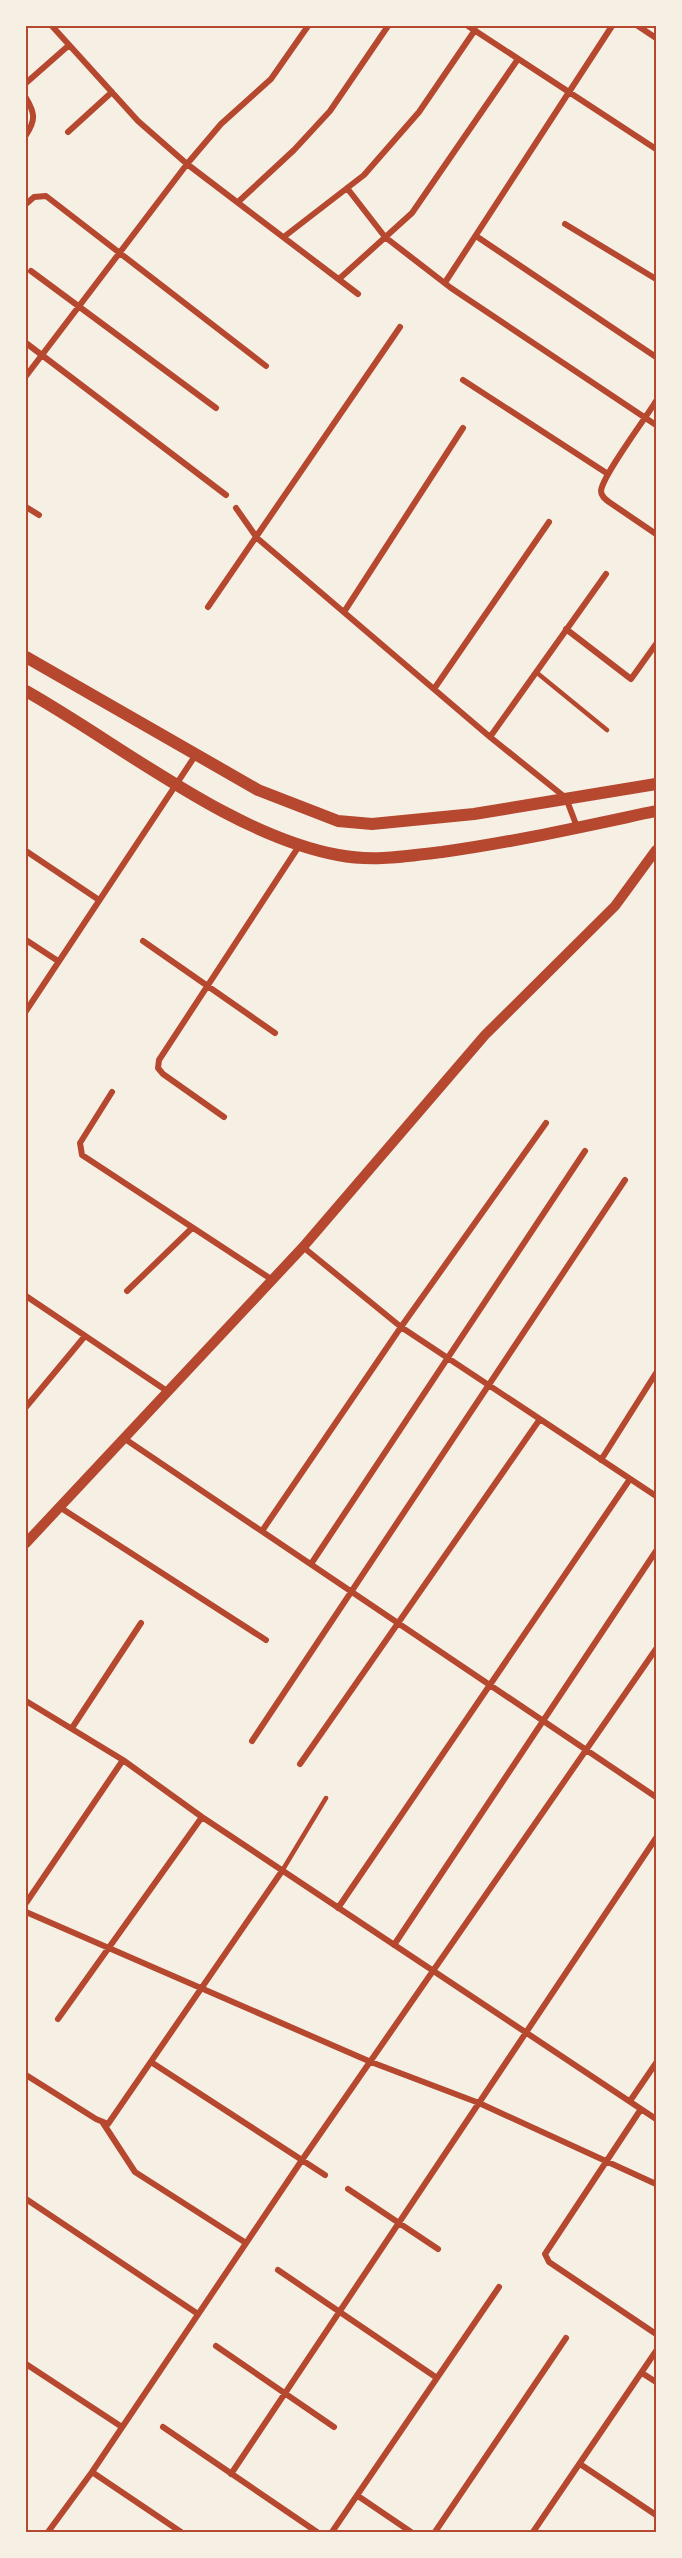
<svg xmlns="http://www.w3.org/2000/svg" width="682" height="2558" font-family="Signika,sans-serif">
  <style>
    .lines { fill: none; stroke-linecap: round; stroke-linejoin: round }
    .service { stroke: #b5482f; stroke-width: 4.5 }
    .minor { stroke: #b5482f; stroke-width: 6 }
    .tertiary { stroke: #b5482f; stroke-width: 10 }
    .secondary { stroke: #b5482f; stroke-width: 12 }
    .neatline { fill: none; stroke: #b5482f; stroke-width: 2 }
  </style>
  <rect width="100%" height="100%" fill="#f6efe4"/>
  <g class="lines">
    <path class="service" d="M536,672l71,58
      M282,1871l44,-73"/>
    <path class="minor" d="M52,26l86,95 49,43 171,130
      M468,26l188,123
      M638,26l18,12
      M26,83l42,-37
      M26,98c9,15 10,22 0,37
      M68,132l44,-40
      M347,188l38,49 66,51 205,137
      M238,202l56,-52 36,-39 58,-85
      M26,204l8,-7 12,-1 220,170
      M565,224l91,55
      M285,236l79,-61 55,-63 56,-82
      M476,236l180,121
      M31,271l185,137
      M339,279l73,-66 106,-154
      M446,281l166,-255
      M26,343l200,152
      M26,376l161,-212 34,-40 50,-45 37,-53
      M463,380l145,94
      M656,401c-10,17 -54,75 -55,90 0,5 4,8 8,11l47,32
      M26,507l13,8
      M236,508l21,30 233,199 76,61 11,29
      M208,607l192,-280
      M344,612l119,-184
      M566,629l65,50 25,-35
      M434,689l115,-167
      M490,737l116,-163
      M26,851l73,49
      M26,940l32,21
      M143,941l132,92
      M26,1011l169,-255
      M112,1092l-32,51 2,12 189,124
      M224,1117l-61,-43 -5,-6 1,-8 140,-214
      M303,1247l98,80 255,169
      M127,1291l65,-63
      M26,1296l141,95
      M26,1407l59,-71
      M125,1439l531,358
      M601,1460l55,-87
      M61,1508l205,132
      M262,1531l139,-204 145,-204
      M311,1564l274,-413
      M26,1701l97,59 79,57 454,302
      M72,1728l69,-105
      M252,1741l373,-561
      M300,1764l240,-345
      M26,1903l97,-143
      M338,1908l292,-429
      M26,1912l345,150 108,41 177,81
      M394,1945l262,-394
      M58,2019l144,-202
      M151,2062l174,113
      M26,2075l70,44 12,5 174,-253
      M630,2101l26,-38
      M641,2109l-96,145 4,8 107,72
      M103,2123l32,49 111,71
      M348,2189l90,60
      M26,2199l172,115
      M278,2270l159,108
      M216,2346l118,81
      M26,2364l96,63
      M642,2373l14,9
      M163,2427l154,105
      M580,2464l76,51
      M92,2472l89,60
      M231,2474l425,-636
      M358,2496l53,36
      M48,2532l44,-60 210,-312 354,-511
      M332,2532l167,-245
      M435,2532l131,-194
      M533,2532l123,-181"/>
    <path class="tertiary" d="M26,1543l277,-296 182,-212 130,-129 41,-56"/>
    <path class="secondary" d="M26,657l232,133 80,31 34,3 102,-10 182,-30
      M26,691c94,53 205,144 312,164 35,7 69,1 104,-3 72,-10 143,-26 214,-41"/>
  </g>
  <rect width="682" height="2558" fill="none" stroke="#f6efe4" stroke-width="54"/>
  <rect x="27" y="27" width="628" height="2504" class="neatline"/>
</svg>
